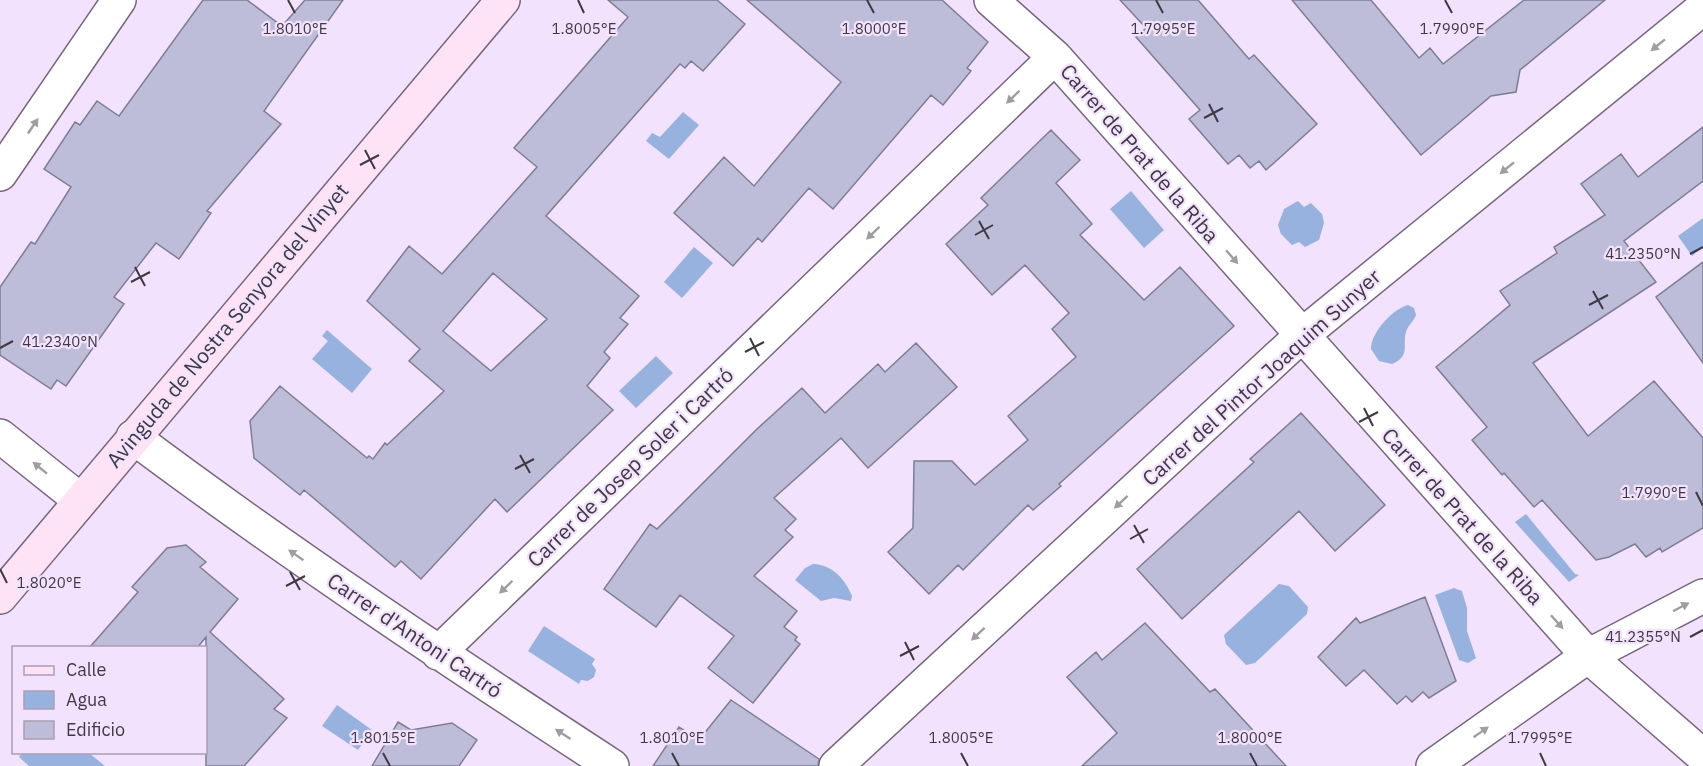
<svg xmlns="http://www.w3.org/2000/svg" width="1703" height="766" font-family="'IBM Plex Sans',sans-serif">
  <style>
    .water { fill: #97b2df }
    .building { fill: #bdbcd9; stroke: #7e7d97; stroke-width: 1.5; fill-rule: evenodd }
    .lines { fill: none; stroke-linecap: round; stroke-linejoin: round }
    .street-casing { stroke: #76677f; stroke-width: 36 }
    .secondary-casing { stroke: #76677f; stroke-width: 36 }
    .street { stroke: #fff; stroke-width: 33 }
    .secondary { stroke: #fde3f5; stroke-width: 33 }
    .oneway { fill: #a09ca2 }
    .ticks { fill: none; stroke: #403944; stroke-width: 2 }
    .labels { text-anchor: middle; dominant-baseline: central; stroke-width: 4.5; stroke-linejoin: round; paint-order: stroke }
    .street-label { font-size: 21px; fill: #403944; stroke: #f3e2fd }
    .ticks-label { font-size: 15px; text-anchor: middle; fill: #403944; stroke: #f3e2fd; stroke-width: 4.5; stroke-linejoin: round; paint-order: stroke }
  </style>
  <rect width="100%" height="100%" fill="#f3e2fd"/>
  <path class="water" d="M683,112l16,13 -30,34 -23,-18 6,-8 8,4z
    M1131,191l33,39 -20,18 -34,-39z
    M1298,201l6,6 7,-4 11,11 2,9 -5,17 -14,7 -6,-5 -7,3 -11,-11 -3,-9 6,-16z
    M1703,218v29l-11,9 -14,-20z
    M694,247l19,16 -31,35 -18,-16z
    M1408,305l6,3 2,7c-2,6 -8,10 -10,17 -4,14 5,24 -14,32l-13,-3 -8,-12c0,-16 21,-40 37,-44z
    M327,330l45,39 -20,24 -40,-34 16,-18 -6,-5z
    M656,356l17,17 -37,35 -17,-17z
    M1526,514l49,60 4,1 -10,7 -54,-60z
    M813,564c20,1 32,15 39,32l-1,5 -17,-3 -13,3 -26,-21 10,-12z
    M1279,584l10,2 19,21 -1,7 -52,49 -9,2 -20,-21 -2,-9z
    M1454,588l8,3 5,17v23l9,27 -8,5 -9,-3 -24,-65z
    M544,626l51,33 -3,5 4,6 -2,7 -6,4 -7,-1 -2,4 -51,-33z
    M337,705l35,25 -14,20 -36,-24z
    M23,752l66,1 16,13h-76l-10,-9z"/>
  <path class="building" d="M203,0h44l35,26 23,-26h38l-79,111 17,13 -74,87 4,2 -32,46 -23,-16 -42,54 10,7 -58,82 -9,-6 -6,9 -51,-34v-68l31,-45 4,2 36,-57 -27,-18 31,-47 5,3 17,-24 22,15z
    M608,0h109l28,24 -42,47 -12,-10 -6,7 -5,-4 -134,152 93,80 -19,22 8,6 -24,28 6,6 -23,28 26,24 -106,102 -12,-13 -74,80 -20,-18 -6,6 -91,-77 -4,5 -46,-37 -4,-37 30,-35 87,72 2,-2 4,3 12,-16 2,2 57,-54 -35,-30 11,-12 -53,-48 42,-55 33,28 95,-107 -23,-19 114,-131zM493,273l54,46 -56,52 -48,-40z
    M747,0h195l46,42 -21,26 4,3 -28,34 -12,-10 -98,114 -24,-21 -47,54 -4,-4 -25,28 -59,-53 50,-56 30,29 87,-104z
    M1120,0h78l51,59 5,-4 63,69 -51,46 -7,-9 -9,7 -11,-13 -11,9 -39,-45 11,-9 -64,-73 10,-9z
    M1292,0h79l48,58 11,-10 13,16 81,-64h81l-85,70 -4,22 -25,4 -70,59z
    M1703,127v54l-79,60 32,41 -123,81 55,73 66,-55 49,57v90l-41,24 -2,-4 -14,9 -11,-13 -26,13 -13,3 -54,-60 -8,7 -30,-34 -2,2 -30,-35 15,-13 -51,-60 74,-62 -10,-14 57,-38 -3,-6 51,-32 -24,-31 40,-30 17,23z
    M1051,130l29,30 -24,23 36,41 -12,11 64,65 36,-33 54,59 -175,158 2,2 -28,24 -5,-5 -65,65 -5,-5 -29,29 -41,-42 25,-24 1,-67h38l23,24 53,-45 -20,-24 68,-59 -24,-28 17,-16 -44,-48 -33,30 -46,-51 42,-39 -7,-7z
    M1703,262v101l-47,-66z
    M916,343l41,44 -89,81 -27,-30 -67,60 22,21 -11,11 8,7 -39,39 43,35 -13,16 13,10 -2,3 5,4 -47,59 -45,-35 26,-32 -54,-41 -24,32 -52,-38 46,-65 7,5 100,-100 45,-41 23,25 53,-49 7,8z
    M1301,413l84,92 -50,46 -36,-40 -117,108 -45,-50 117,-107 -4,-3z
    M186,545l20,17 -6,5 38,32 -28,33 74,67 -10,10 13,9 -43,48h-38v-129l-9,11h-108l49,-56 -6,-5 35,-39z
    M1425,597l31,84 -27,17 -6,-6 -11,10 -6,-6 -9,8 -33,-34 -18,16 -28,-29 38,-39 4,5z
    M1145,623l65,69 5,-3 71,77h-204l35,-33 -50,-56 29,-25 6,8z
    M731,700l88,59 -1,7h-165l26,-39 20,13z
    M398,722l13,8 41,-7 25,17 -18,26h-87z"/>
  <g class="lines">
    <g class="street-casing">
      <path id="street" d="M991,0l64,57 533,599 115,100
        M0,174l119,-174
        M0,436l80,64
        M133,437c155,116 316,223 479,329
        M438,653l617,-596
        M836,766l465,-430 402,-328
        M1433,766l155,-110 115,-60"/>
    </g>
    <g class="secondary-casing">
      <path id="secondary" d="M0,597l503,-597"/>
    </g>
    <use href="#street" class="street"/>
    <use href="#secondary" class="secondary"/>
  </g>
  <defs><path id="oneway-solid" d="M-6-.8H1V-3.2L6.5 0L1 3.2V.8H-6Z" transform="scale(1.5)"/></defs>
  <g class="oneway">
    <use href="#oneway-solid" transform="translate(1658 45) rotate(141)"/>
    <use href="#oneway-solid" transform="translate(1013 97) rotate(136)"/>
    <use href="#oneway-solid" transform="translate(33 126) rotate(-56)"/>
    <use href="#oneway-solid" transform="translate(1507 168) rotate(141)"/>
    <use href="#oneway-solid" transform="translate(873 233) rotate(136)"/>
    <use href="#oneway-solid" transform="translate(1232 257) rotate(49)"/>
    <use href="#oneway-solid" transform="translate(40 468) rotate(-141)"/>
    <use href="#oneway-solid" transform="translate(1121 502) rotate(137)"/>
    <use href="#oneway-solid" transform="translate(296 555) rotate(-145)"/>
    <use href="#oneway-solid" transform="translate(506 587) rotate(136)"/>
    <use href="#oneway-solid" transform="translate(1681 607) rotate(-28)"/>
    <use href="#oneway-solid" transform="translate(1557 622) rotate(48)"/>
    <use href="#oneway-solid" transform="translate(978 634) rotate(137)"/>
    <use href="#oneway-solid" transform="translate(1481 732) rotate(-35)"/>
    <use href="#oneway-solid" transform="translate(563 734) rotate(-147)"/>
  </g>
  <path class="ticks" d="M288,0l7,13M578,0l6,13M867,0l7,13M1156,0l7,13M1445,0l7,13M1209,104l9,18M1204,118l19,-10M365,150l10,19M360,165l19,-10M979,221l10,18M975,235l18,-10M1690,254l13,-7M135,267l10,19M131,282l19,-10M1593,291l10,18M1589,305l19,-10M750,338l9,18M0,348l13,-7M745,352l19,-10M1364,408l9,18M1359,422l19,-10M520,455l10,18M515,469l19,-10M1696,492l7,14M1134,525l10,18M1130,539l18,-10M0,569l7,14M290,572l10,18M286,586l19,-10M1690,637l13,-7M905,642l9,18M900,656l19,-10M383,753l7,13M672,753l7,13M961,753l7,13M1250,753l7,13M1540,753l6,13"/>
  <g class="labels">
    <g class="street-label">
      <text transform="translate(1140 153) rotate(49)">Carrer de Prat de la Riba</text>
      <text transform="translate(227 325) rotate(-50)">Avinguda de Nostra Senyora del Vinyet</text>
      <text transform="translate(1261 377) rotate(-42)">Carrer del Pintor Joaquim Sunyer</text>
      <text transform="translate(630 467) rotate(-44)">Carrer de Josep Soler i Cartró</text>
      <text transform="translate(1463 516) rotate(48)">Carrer de Prat de la Riba</text>
      <text transform="translate(415 635) rotate(34)">Carrer d'Antoni Cartró</text>
    </g>
  </g>
  <g class="ticks-label">
    <text x="295" y="34">1.8010°E</text>
    <text x="584" y="34">1.8005°E</text>
    <text x="874" y="34">1.8000°E</text>
    <text x="1163" y="34">1.7995°E</text>
    <text x="1452" y="34">1.7990°E</text>
    <text x="1643" y="259">41.2350°N</text>
    <text x="60" y="347">41.2340°N</text>
    <text x="1654" y="498">1.7990°E</text>
    <text x="49" y="588">1.8020°E</text>
    <text x="1643" y="642">41.2355°N</text>
    <text x="383" y="743">1.8015°E</text>
    <text x="672" y="743">1.8010°E</text>
    <text x="961" y="743">1.8005°E</text>
    <text x="1250" y="743">1.8000°E</text>
    <text x="1540" y="743">1.7995°E</text>
  </g>
  <rect x="12" y="646" width="195" height="108" fill="#f3e2fd" stroke="#ab9eb3" stroke-width="1.5"/>
  <rect x="24" y="666" width="30" height="9" fill="#fde3f5" stroke="#ab9eb3" stroke-width="1.5"/>
  <text x="66" y="676" font-size="18" fill="#403944">Calle</text>
  <rect x="24" y="691" width="30" height="18" fill="#97b2df" stroke="#ab9eb3" stroke-width="1.5"/>
  <text x="66" y="706" font-size="18" fill="#403944">Agua</text>
  <rect x="24" y="721" width="30" height="18" fill="#bdbcd9" stroke="#ab9eb3" stroke-width="1.5"/>
  <text x="66" y="736" font-size="18" fill="#403944">Edificio</text>
</svg>
